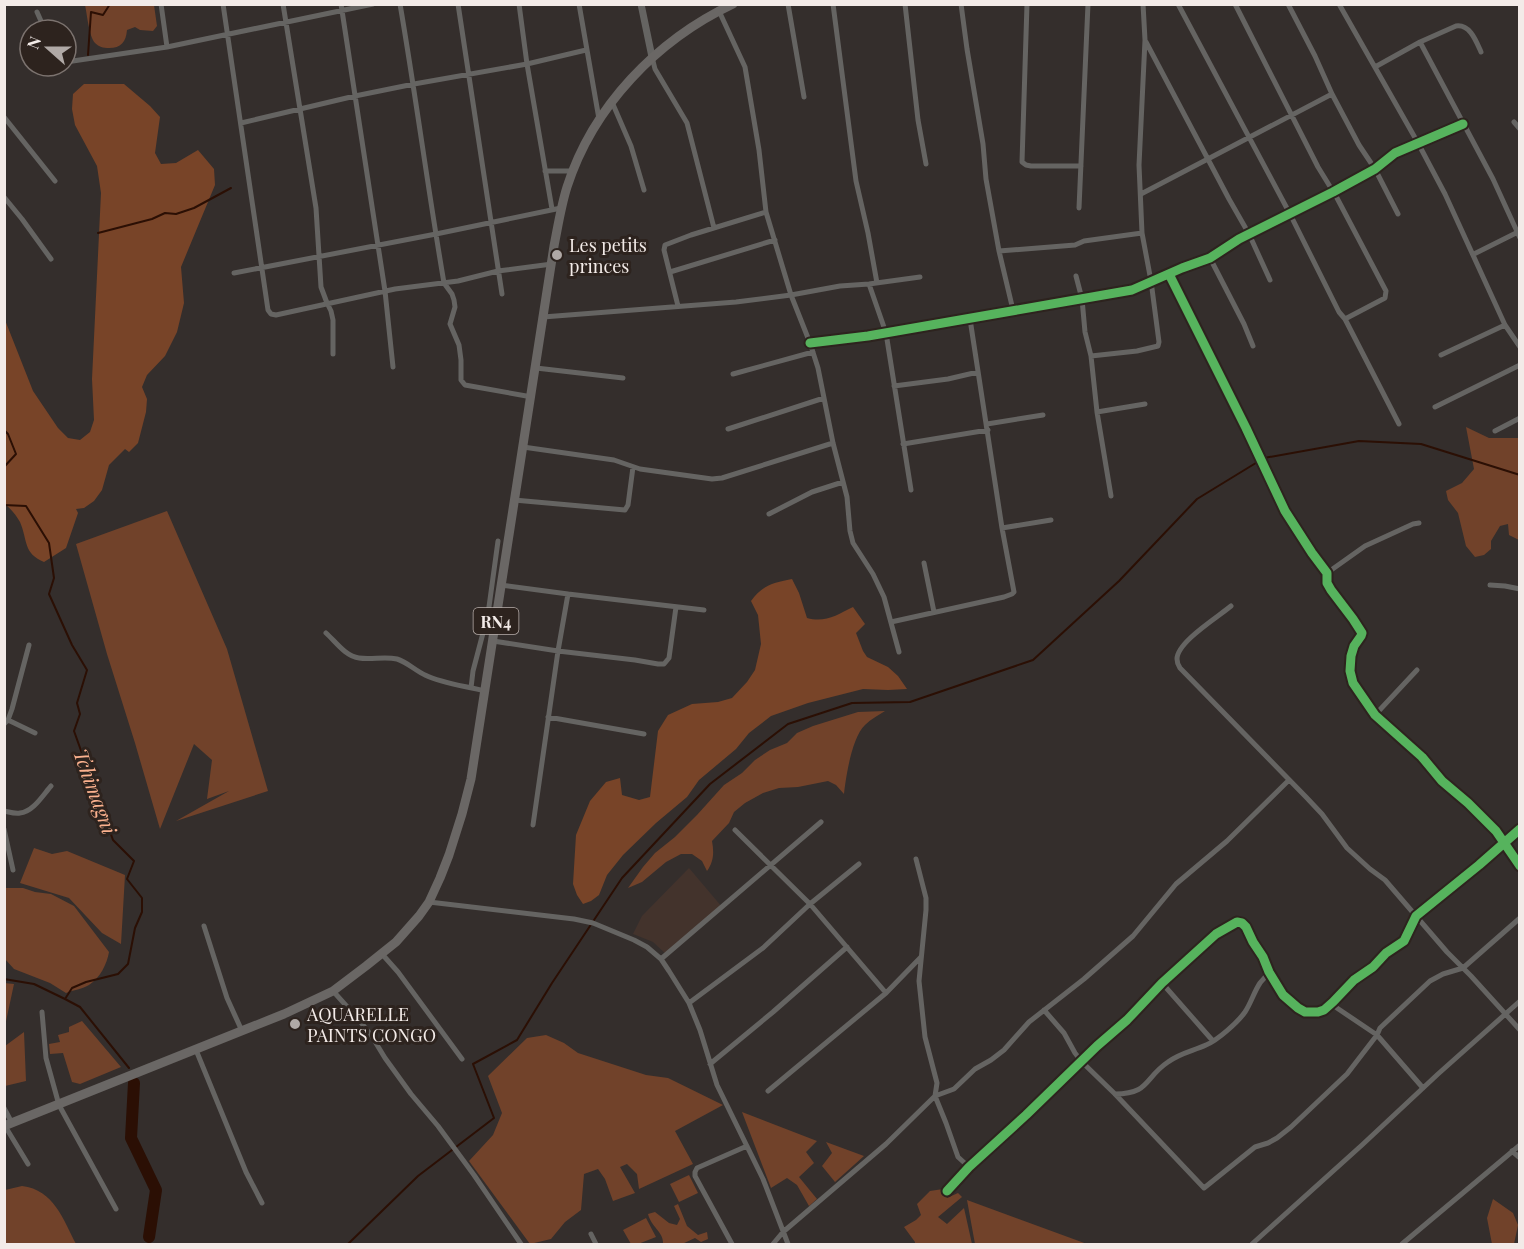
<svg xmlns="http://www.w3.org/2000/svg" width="1524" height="1249" font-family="'Playfair Display',serif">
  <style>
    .built { fill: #43332c }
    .green { fill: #71422a }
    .forest { fill: #784428 }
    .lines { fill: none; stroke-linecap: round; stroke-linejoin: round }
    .stream { stroke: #2b0f04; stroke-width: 2 }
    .river { stroke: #2b0f04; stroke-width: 12 }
    .minor { stroke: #656462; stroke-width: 5 }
    .tertiary { stroke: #656462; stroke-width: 7 }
    .trunk { stroke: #6a6765; stroke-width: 9 }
    .cycleway-casing { stroke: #2d231e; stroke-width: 13 }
    .cycleway { stroke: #56b35d; stroke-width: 9 }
    .poi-dot { fill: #b0a9a6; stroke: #2d231e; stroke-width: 2 }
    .labels { text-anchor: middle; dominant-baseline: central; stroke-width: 6; stroke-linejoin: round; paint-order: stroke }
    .shield { fill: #2d231e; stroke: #b8afab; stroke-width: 1.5 }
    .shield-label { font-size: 16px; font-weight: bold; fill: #f3ebe8 }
    .poi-label { font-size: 18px; fill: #f3ebe8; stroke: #2d231e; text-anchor: start }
    .water-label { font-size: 20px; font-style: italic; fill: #fbb18e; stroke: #2d231e }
  </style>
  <rect width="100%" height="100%" fill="#342e2c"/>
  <path class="built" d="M689,868l33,39 -55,48 -14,-13 -20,-8 9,-18z"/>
  <path class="green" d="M85,5h69l3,21 -4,5 -13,-1 -5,-3 -8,3c-1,12 -6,18 -18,18 -6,0 -10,-1 -14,-5 -6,-7 -8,-29 -10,-38z
    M1466,427l23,11h30v102l-10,-5 -1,-11 -8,2 -9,15v8l-7,6 -9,2 -9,-11 -8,-33 -10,-13 -2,-9 16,-8 12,-14z
    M167,511l60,138 41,142 -92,30 53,-30 -22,8 5,-39 -18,-16 -34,85 -25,-86 -28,-89 -31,-110z
    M885,711c-6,4 -14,8 -20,14 -13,12 -19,51 -21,69l-8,-9 -8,-4 -30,6 -19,1 -16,5 -18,10 -11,9 -5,11 -17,18c2,11 2,20 -5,30l-5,-10 -10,-7h-11l-15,8 -24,20 -14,6 15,-21 12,-14 20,-16 22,-22 27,-30 18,-12 13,-13 15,-10 17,-7 10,-10 16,-7 45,-14z
    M34,848l18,6 15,-3 58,24 -4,69 -19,-11 -33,-35 -49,-15z
    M5,888h18l12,4 16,2 23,12 35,46c-2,12 -9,26 -20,33 -6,4 -16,5 -23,8l-16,-10 -36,-14 -9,-10z
    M4,983l10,1 -9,42h-1z
    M82,1021l39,46 -41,17 -8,-2 -9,-29 -13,1 -1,-10 11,-2 -2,-7 11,-3v-5z
    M24,1032l2,49 -21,5v-40z
    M546,1035l18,8 14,10 68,22 22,3 55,27 -48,26 18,33 -54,25 -2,-15 -10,-10 -7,3 15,26 -22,8 -8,-22 -7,-10 -14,5 -3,36 -16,12 -14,17 -21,5 -61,-83 24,-26 9,-22 -14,-37 39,-38z
    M742,1112l75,29 -11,11 8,11 -15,14 18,22 -8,7 -12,-21 -10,-7 -16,10z
    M826,1142l38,14 -29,26 -13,-16 10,-13z
    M689,1175l9,18 -19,9 -9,-18z
    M22,1186c32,4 41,33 54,58h-71v-54z
    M943,1189l4,9 11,-5 4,4 -24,20 9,7 17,-16 8,36h-57v-2l-11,-15 12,-7 5,-5 -4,-11 13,-13z
    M1493,1199l20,14 5,12 -4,19h-22l-5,-26z
    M967,1200l120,44h-112z
    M678,1204l9,22 11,9 9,-3 1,7 -7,3 -6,-4 -13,6h-19c1,-12 -12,-17 -15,-30l7,-2 14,11 8,2 3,-6 -6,-13z
    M646,1218l10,19 -18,7h-7l-8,-14z"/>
  <path class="forest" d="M84,84h40l26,22 10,11 -5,36 6,11 15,-1 22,-13 16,19 1,16 -34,82 3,36 -7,29 -12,24 -18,19 -5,12 5,12 -1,13 -8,31 -9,9 -4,-3 -16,16 -7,25 -8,11 -10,7 -8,1 2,4 -12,35 -22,14c-21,-9 -16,-21 -24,-40 -4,-7 -9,-13 -15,-18v-184l28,71 25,37 10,10 12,2 10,-8 4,-12 -2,-41 9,-186 -4,-27 -22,-41 -3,-16 1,-15z
    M792,579l7,14 8,25c18,5 30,-3 46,-11l12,17 -9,9 7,18 4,6 21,10 10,9 9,13 -19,1 -25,-1 -55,14 -37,13 -22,17 -13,16 -37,31 -12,17 -31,26 -33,32 -16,20 -8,20 -8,6 -8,3 -6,-9 -4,-11 3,-49 14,-34 16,-19 14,-4 2,17 17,5 11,-3 8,-66 10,-16 24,-11 26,-2 14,-4 15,-16 8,-12 6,-26 -3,-29 -7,-14c12,-16 21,-18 41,-22z"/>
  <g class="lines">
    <path class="stream" d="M88,55l3,-43 12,3 7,-11
      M98,233l54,-14 13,-6 11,1 18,-6 37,-20
      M4,430l4,4 8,20 -12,13
      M4,505l22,1 23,37 5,35 -5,16 23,51 15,25 -10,33 3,11 -6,17 39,109 21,21 -7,18 15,19v14l-7,16 -7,36 -10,10 -32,8 -14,6 -7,11 15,8 49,61
      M4,979l30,5 31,15
      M348,1244l70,-68 76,-58 -21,-54 44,-24 35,-57 70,-105 88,-94 78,-60 64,-21 58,-1 123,-42 86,-79 78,-82 67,-41 95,-17 62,3 99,31"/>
    <path class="river" d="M134,1083l-3,55 25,52 -7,47"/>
    <path class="minor" d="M161,4l6,43
      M223,4l45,306 3,4 5,1 119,-26 63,-8 40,-10 54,-7
      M283,4l33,204 5,79 6,16 4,8 2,9v34
      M341,4l44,287 8,76
      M400,4c16,93 28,186 44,279l8,11 2,6 1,7 -5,17 9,21 2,15v20l4,5 67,12
      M458,4l44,290
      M519,4l8,60 25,145
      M579,4l20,115
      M788,4l16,93
      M833,4l23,177 12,52 9,50
      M905,4l13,116 8,44
      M961,4l6,45 16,95 3,35 13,72 14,59
      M1027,4l-5,158 4,3 5,1h50
      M1178,4l112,210 49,98 6,7 54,105
      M1235,4l83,163 19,31 49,93 -1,7 -40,21
      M1288,4l27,52 17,38 27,51 16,24 23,45
      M1339,4l79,139 27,51 60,131 15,22
      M719,11l26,56 14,83 7,62 25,83 19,48 8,25 15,75 14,54 3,34 3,12 20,31 11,23 15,55
      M37,12l8,18
      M1146,42l83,157 20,35 21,46
      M1420,42l73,137 27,59
      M652,57l3,12 32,54 27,105
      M66,62l101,-15 206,-43
      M1375,67l45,-25 36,-16c14,-2 20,15 25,26
      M612,102l19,44 13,44
      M4,117l51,64
      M1514,122l6,7
      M241,123l114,-27 59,-12 113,-20 59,-14
      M545,171h28
      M1141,194c64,-33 127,-67 191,-100
      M4,197l18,22 29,40
      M1079,208l9,-204
      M999,251l76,-6 9,-4 58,-8
      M1474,254l44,-22
      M1210,258l34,66 9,22
      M670,272l105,-32
      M234,273l202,-39 125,-26
      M1169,274l77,154 39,83 27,42 15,20v10l4,7 22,29 9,14 -1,3 -7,10 -3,10 -1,15 3,12 22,32 47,42 20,24 26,22 28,28 24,35
      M1076,276l6,23 3,33 6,24 6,56 14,84
      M869,284l17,49 25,157
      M678,306l-14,-56 1,-5 26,-10 75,-23
      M543,317l193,-15 55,-7 49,-9 29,-2 51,-7
      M810,343l58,-7 264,-46 50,-22 28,-10 29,-19 94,-47 42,-23 20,-16 68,-29
      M1441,355l64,-30
      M1091,356l46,-5 21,-5 1,-4 -8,-61 -9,-48 -3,-68 6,-125 -2,-36
      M536,368l87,10
      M733,374l80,-22
      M894,386l54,-7 30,-7
      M1435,407l85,-42
      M1097,412l48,-8
      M987,424l56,-9
      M728,429l96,-31
      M1495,431l25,-13
      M903,444l85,-14
      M523,447l91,13 26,9 72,10 10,-1 111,-35
      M514,500l111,10 3,-5 5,-38
      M769,514l43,-22 31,-10
      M1002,528l49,-8
      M924,563l10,49
      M1327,573l38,-27 48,-22 6,-1
      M501,585l67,9 136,16
      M1490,585l15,1 15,3
      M1231,606c-13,11 -54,36 -54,53 0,4 1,6 3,9l126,129 16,17 25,34 23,21 15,11 62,72 24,24 49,54
      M891,622l113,-25 8,-3 2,-2 -12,-64 -32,-209
      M326,633c9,8 20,24 33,25 13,2 25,-2 38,1 10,3 19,12 28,16 18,9 41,11 60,16
      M493,641l65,10 77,9 23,4h6l5,-6 7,-51
      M471,688l2,-17 15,-57 10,-73
      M1375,715l42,-45
      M548,717l96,17
      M8,720l27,13
      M4,724l4,-4 4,-11 17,-64
      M4,811c5,1 11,3 16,2 13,-1 23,-18 31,-27
      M533,825l25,-174 10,-57
      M4,829l9,41
      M735,830l75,74 76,89
      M916,859l10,39v12l-7,71 6,56 12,46 -2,13 11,27 12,34 11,10
      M429,902l145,17 19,4 41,17 13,7 14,12 8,12 20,32 11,27 17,55 46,94 25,65
      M204,926l23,72 15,33
      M382,954l16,18 64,87
      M661,959l160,-137
      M1162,983l51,58
      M333,991l26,29 12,15 14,23 26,36 27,32 36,49 47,69
      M689,1003l74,-55 47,-44 49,-40
      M1331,1004l46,31 46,53
      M1044,1010l20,23 11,20 7,9 33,32 89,94 51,-41 13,-4 9,-5 14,-11 56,-53 30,-39 3,-7 50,-47 13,-7 20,-6 57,-50
      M42,1012l4,46 13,47 57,104
      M196,1050l50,122 16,31
      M710,1064l63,-52 74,-65
      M768,1091l118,-98 35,-36
      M1115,1094c35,0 29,-16 53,-32 12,-9 25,-11 38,-17 12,-5 32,-23 39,-33 6,-9 9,-20 15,-29 3,-4 6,-6 9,-11
      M4,1108l8,15
      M5,1126l23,38
      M1512,1151l8,7
      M947,1191l22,-24 57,-52 71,-69 30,-26 35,-37 54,-49 21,-12 5,1 4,4 7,15 10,15 6,15 14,23 15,13 7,4h13l6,-2 9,-8 21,-22 19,-13 13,-14 18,-12 12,-25 63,-51 41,-36
      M591,1234l5,10
      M732,1244l-37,-68v-4l2,-4 50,-22
      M773,1244l10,-12 103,-88 49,-48 19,-7 21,-20 16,-9 13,-10 25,-28 55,-43 49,-43 43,-52 51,-43 62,-61
      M1252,1244l110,-99 76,-71 82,-73
      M1402,1244l118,-99"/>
    <path class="tertiary" d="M641,4l11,53"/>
    <path class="trunk" d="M4,1126l280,-112 49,-23 33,-25 30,-24 23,-26 10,-14 11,-24 9,-23 13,-41 9,-35 83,-533c4,-20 7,-40 13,-59 26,-81 90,-147 166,-183"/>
    <g class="cycleway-casing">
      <path id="cycleway" d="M1169,274l77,154 39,83 27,42 15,20v10l4,7 22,29 9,14 -1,3 -7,10 -3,10 -1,15 3,12 22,32 47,42 20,24 26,22 28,28 24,35
        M810,343l58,-7 264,-46 50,-22 28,-10 29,-19 94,-47 42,-23 20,-16 68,-29
        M947,1191l22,-24 57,-52 71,-69 30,-26 35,-37 54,-49 21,-12 5,1 4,4 7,15 10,15 6,15 14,23 15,13 7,4h13l6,-2 9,-8 21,-22 19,-13 13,-14 18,-12 12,-25 63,-51 41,-36"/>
    </g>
    <use href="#cycleway" class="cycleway"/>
  </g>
  <g class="poi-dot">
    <circle cx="557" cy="255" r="6"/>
    <circle cx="295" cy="1024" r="6"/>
  </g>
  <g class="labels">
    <rect class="shield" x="473.5" y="608" width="45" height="26" rx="4.5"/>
    <g class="shield-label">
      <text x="496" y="621">RN4</text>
    </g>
    <g class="poi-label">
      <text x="569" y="245">Les petits<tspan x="569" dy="21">princes</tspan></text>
      <text x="307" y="1014">AQUARELLE<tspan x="307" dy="21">PAINTS CONGO</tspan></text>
    </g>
    <g class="water-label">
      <text transform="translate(96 791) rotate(70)">Tchimagni</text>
    </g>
  </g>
  <rect width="1524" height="1249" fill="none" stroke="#f3ebe8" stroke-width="12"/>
  <g transform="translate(48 48) rotate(291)"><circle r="28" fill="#2d231e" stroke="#7c736f" stroke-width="1.5"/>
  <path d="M0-4.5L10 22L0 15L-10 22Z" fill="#b0a9a6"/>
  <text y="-9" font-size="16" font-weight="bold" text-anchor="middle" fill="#f3ebe8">N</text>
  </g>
</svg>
